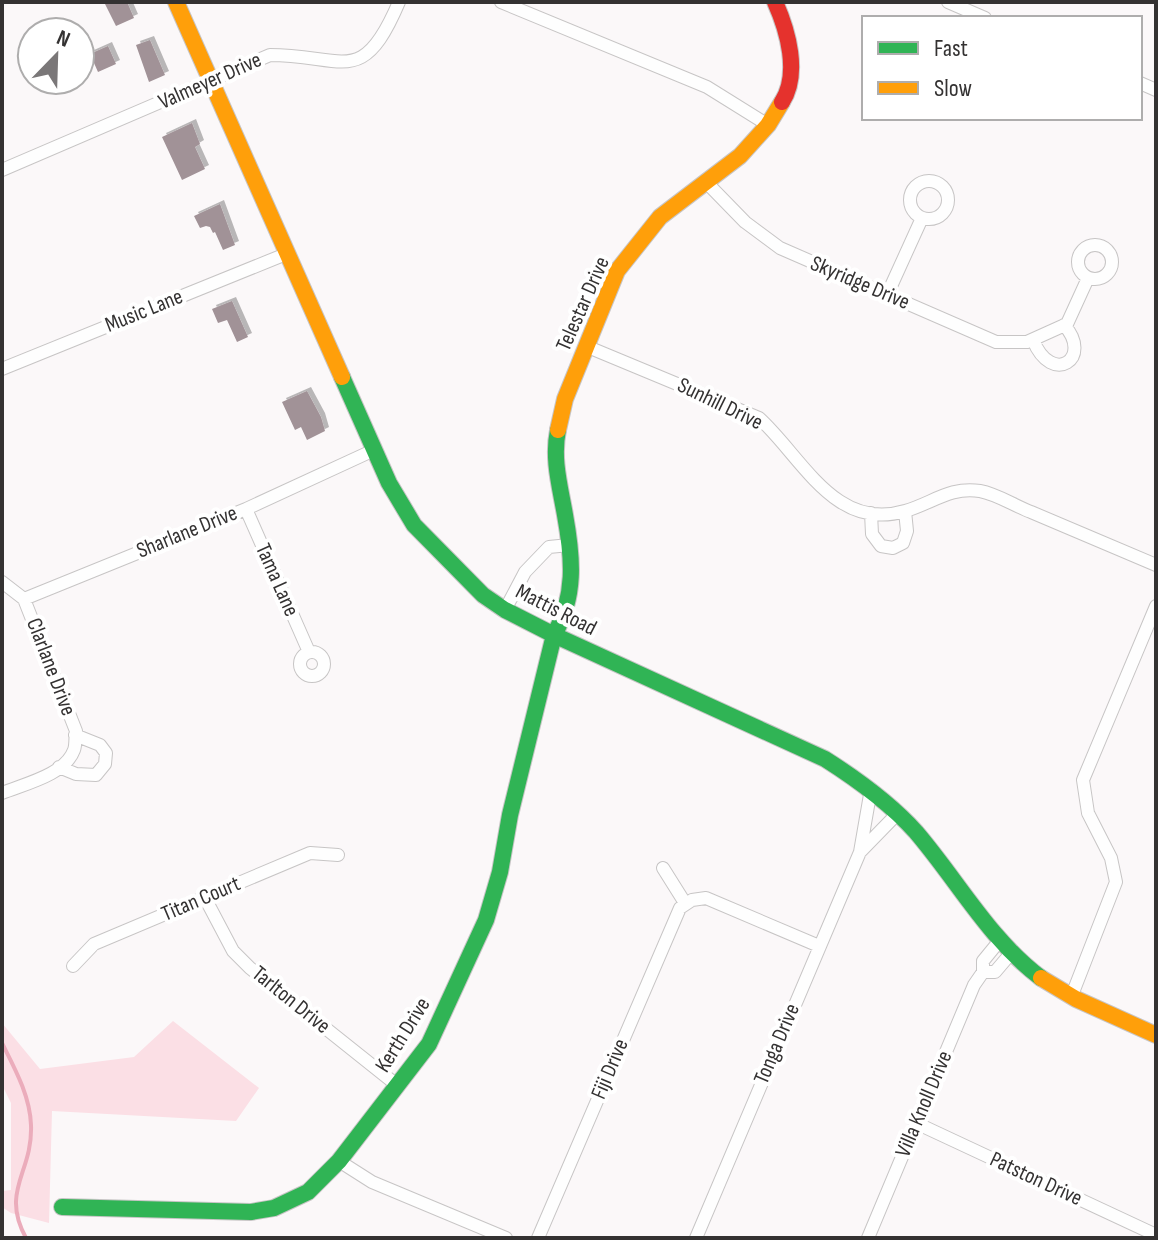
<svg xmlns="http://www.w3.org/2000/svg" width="1158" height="1240" font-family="'Sofia Sans Condensed',sans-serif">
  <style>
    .green { fill: #fbdfe5 }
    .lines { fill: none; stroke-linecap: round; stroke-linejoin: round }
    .stream { stroke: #ebacbb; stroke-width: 4 }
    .building { fill: #a19297; filter: url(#shadow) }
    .street-casing { stroke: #c7c5c5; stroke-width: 14 }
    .fast-casing { stroke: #c7c5c5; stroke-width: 18 }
    .slow-casing { stroke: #c7c5c5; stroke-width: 18 }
    .jam-casing { stroke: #c7c5c5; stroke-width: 18 }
    .street { stroke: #fefefe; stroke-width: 12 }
    .fast { stroke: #30b455; stroke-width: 16 }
    .slow { stroke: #ff9f0a; stroke-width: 16 }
    .jam { stroke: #e5322d; stroke-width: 16 }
    .labels { text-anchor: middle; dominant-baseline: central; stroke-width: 8; stroke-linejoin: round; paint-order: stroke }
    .street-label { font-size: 22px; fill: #343232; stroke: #fff }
  </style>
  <defs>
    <filter id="shadow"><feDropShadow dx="4" dy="-4" stdDeviation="0" flood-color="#0004"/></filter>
  </defs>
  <rect width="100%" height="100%" fill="#fbf8f9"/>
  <path class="green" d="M173,1021l86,67 -23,33 -184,-10 -3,112 -38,-10 -9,-6v-16l9,-1v-87l-9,-18v-62l38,46 94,-12z"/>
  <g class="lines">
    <path class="stream" d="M2,1043c13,26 28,53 29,82 2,48 -31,65 -5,113"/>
  </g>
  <path class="building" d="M104,2h23l7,16 -18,8z
    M150,40l15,35 -16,7 -13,-37z
    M108,46l8,18 -18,8 -8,-18z
    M192,123l8,21 -5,3 10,22 -23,11 -20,-43z
    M220,204l15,41 -12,5 -8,-18 -2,1 -3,-6 -4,-1 -6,2 -6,-12z
    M232,301l16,36 -11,5 -10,-22 -9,3 -6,-14z
    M307,391l14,26 4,14 -18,9 -6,-13 -6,3 -13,-28z"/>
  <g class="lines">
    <g class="street-casing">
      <path id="street" d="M501,2l206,85 61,38
        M948,2l37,16
        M1140,83l16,7
        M2,170l268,-115c74,0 92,34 129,-53
        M910 200a19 19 0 1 1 38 0a19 19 0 1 1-38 0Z
        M707,183l38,39 35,26 216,94h31l40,-18 21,-46
        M1078 262a17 17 0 1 1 34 0a17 17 0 1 1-34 0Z
        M887,295l35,-77
        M1033,340c19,47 61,18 31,-15
        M588,347l171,71c43,39 76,114 146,93 26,-7 45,-25 75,-20 17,3 35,15 51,21 42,18 83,35 125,53
        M2,369l284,-115
        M246,509l63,143
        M871,513l1,21 9,12 12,2 10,-5 4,-12 -2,-20
        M2,582l22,17 222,-90 128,-59
        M505,610l20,-38 24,-25 20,-2
        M300 664a12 12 0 1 1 24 0a12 12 0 1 1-24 0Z
        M59,767l17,7 20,1 9,-11 1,-11 -6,-8 -25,-10
        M2,793c22,-9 63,-18 72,-43 2,-5 1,-13 2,-19l-52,-132
        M860,852l38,-39
        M663,868l22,35
        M205,898l28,53 17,17 148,118
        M73,966l21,-22 216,-91 28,2
        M983,972h12l17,-20
        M1072,995l44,-113 -5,-24 -23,-45 -5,-33 73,-174
        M916,1123l240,112
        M339,1161l33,21 134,56
        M538,1238l142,-330 12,-8 14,-2 113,48
        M696,1238l164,-386 11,-63
        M868,1238l106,-253 9,-13v-11l18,-22"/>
    </g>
    <g class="fast-casing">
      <path id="fast" d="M342,377l47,106 25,42 69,70 22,15 49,25 271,124c33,21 65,44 91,73 42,49 73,107 125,146
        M62,1207l189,5 23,-4 34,-16 31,-31 90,-117 57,-124 14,-48 10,-57 44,-180c22,-39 19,-76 11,-120 -5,-29 -13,-56 -7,-85"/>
    </g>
    <g class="slow-casing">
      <path id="slow" d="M176,2l166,375
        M558,430l7,-31 52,-128 43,-54 80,-61 28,-31 14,-23
        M1041,978l35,21 80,36"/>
    </g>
    <g class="jam-casing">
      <path id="jam" d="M775,2c13,29 25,72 7,100"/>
    </g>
    <use href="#street" class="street"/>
    <use href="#fast" class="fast"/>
    <use href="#slow" class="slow"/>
    <use href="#jam" class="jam"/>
  </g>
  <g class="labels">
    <g class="street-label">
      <text transform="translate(210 81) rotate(-24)">Valmeyer Drive</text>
      <text transform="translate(860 283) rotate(23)">Skyridge Drive</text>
      <text transform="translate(583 304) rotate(-66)">Telestar Drive</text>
      <text transform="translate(144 311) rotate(-22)">Music Lane</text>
      <text transform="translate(720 404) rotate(26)">Sunhill Drive</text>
      <text transform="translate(187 532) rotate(-22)">Sharlane Drive</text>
      <text transform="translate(277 580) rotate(66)">Tama Lane</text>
      <text transform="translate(556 610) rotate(27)">Mattis Road</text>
      <text transform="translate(51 667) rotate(69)">Clarlane Drive</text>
      <text transform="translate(201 899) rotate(-23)">Titan Court</text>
      <text transform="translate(291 1000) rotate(39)">Tarlton Drive</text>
      <text transform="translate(403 1035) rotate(-58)">Kerth Drive</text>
      <text transform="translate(777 1044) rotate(-67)">Tonga Drive</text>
      <text transform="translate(610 1069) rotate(-67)">Fiji Drive</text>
      <text transform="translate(924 1104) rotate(-67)">Villa Knoll Drive</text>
      <text transform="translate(1036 1179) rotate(25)">Patston Drive</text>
    </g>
  </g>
  <rect width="1158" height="1240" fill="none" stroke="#343232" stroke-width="8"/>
  <rect x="862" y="16" width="280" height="104" fill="#ffffff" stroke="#aeadad" stroke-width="2"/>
  <rect x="878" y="42" width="40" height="12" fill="#30b455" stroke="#aeadad" stroke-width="2"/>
  <text x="934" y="56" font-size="24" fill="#343232">Fast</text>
  <rect x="878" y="82" width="40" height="12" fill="#ff9f0a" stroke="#aeadad" stroke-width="2"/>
  <text x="934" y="96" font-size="24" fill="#343232">Slow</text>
  <g transform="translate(56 56) rotate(23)"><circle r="38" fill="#ffffff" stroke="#aeadad" stroke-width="2"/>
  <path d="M0-6L14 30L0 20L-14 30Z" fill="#7a7778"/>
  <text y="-12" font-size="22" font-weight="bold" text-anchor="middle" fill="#343232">N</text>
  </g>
</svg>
